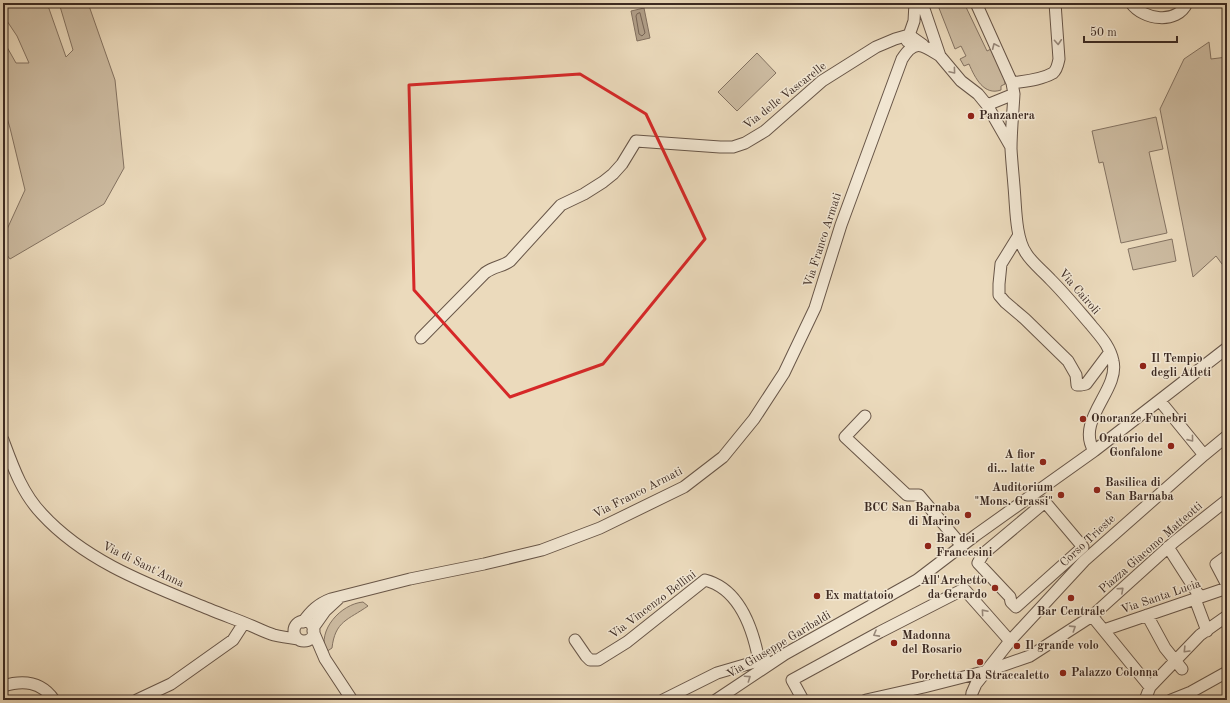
<svg xmlns="http://www.w3.org/2000/svg" width="1230" height="703" font-family="'Old Standard TT',serif">
  <style>
    .green { fill: #cdbca2; stroke: #847362 }
    .water { fill: #b09e88; stroke: #82705f }
    .lines { fill: none; stroke-linecap: round; stroke-linejoin: round }
    .shore { stroke: #766455; stroke-width: 1 }
    .street-casing { stroke: #685648; stroke-width: 13 }
    .street { stroke: #f2e7d3; stroke-width: 11 }
    .oneway { stroke: #97887a }
    .marked { fill: none; stroke: #d62828; stroke-width: 3; stroke-linejoin: round }
    .poi-dot { fill: #8f2418; stroke: #f2e7d3; stroke-width: 1.5 }
    .labels { text-anchor: middle; dominant-baseline: central; stroke-width: 3; stroke-linejoin: round; paint-order: stroke }
    .street-label { font-size: 12px; fill: #3c2a22; stroke: #f2e7d3 }
    .poi-label { font-size: 12px; font-weight: bold; fill: #3c2a22; stroke: #f2e7d3; text-anchor: start }
  </style>
  <rect width="100%" height="100%" fill="#ebdabc"/>
  <filter id="stains"><feTurbulence type="fractalNoise" baseFrequency=".005" numOctaves="4"/><feColorMatrix values="0 0 0 0 .2 0 0 0 0 .09 0 0 0 0 .02 0 0 0 .5 -.17"/></filter>
  <radialGradient id="worn" r=".72"><stop offset=".6" stop-color="#630" stop-opacity="0"/><stop offset="1" stop-color="#630" stop-opacity=".3"/></radialGradient>
  <path class="green" d="M3,3h44l19,54 7,-7 -14,-47h29l27,77 9,88 -20,36 -94,55 -7,-9v-12l22,-48 -15,-62 -7,-24v-64l13,23h13l-12,-27 -14,-21z
    M937,3h27l23,48 6,-3 11,24 1,12 -4,2v4c-17,6 -26,-12 -32,-26l-5,2 -4,-7 6,-3 -5,-10 -6,3z
    M1209,42l2,17 16,-2v209l-2,2 -9,-12 -23,21 -33,-168 24,-50z
    M757,53l19,20 -39,38 -19,-19z
    M1156,117l7,32 -14,3 18,81 -46,10 -18,-81 -4,1 -7,-32z
    M1172,239l4,22 -43,9 -5,-21z
    M363,602l5,4c-20,14 -33,15 -36,42l-6,4c-9,-22 15,-48 37,-50z"/>
  <path class="water" d="M644,8l6,30 -13,3 -6,-30z"/>
  <g class="lines">
    <path class="shore" d="M640,13l5,20 -3,3 -3,-2 -3,-18 1,-2z"/>
    <g class="street-casing">
      <path id="street" d="M922,3l18,53 21,25 17,13 9,11 27,-11 -2,-11 -36,-80
        M1131,3c12,17 46,22 56,0
        M907,41l7,-20 1,-18
        M1012,83c13,-2 29,-3 41,-10 4,-3 5,-9 6,-14l-4,-56
        M1014,94c-1,18 -3,37 -3,55 1,17 3,34 4,51 1,15 2,40 11,53 6,10 17,18 25,27 14,14 27,30 40,45 9,11 19,21 22,36 7,29 -38,59 -19,90
        M987,105l24,42
        M1019,235l-18,29 -2,20v11l6,7 20,17 43,42 8,14 1,10h4l5,-1 24,-32
        M421,338l64,-65c9,-7 17,-6 25,-12l51,-56 23,-11 19,-12 10,-8 9,-10 14,-23 84,6h13l12,-4 20,-12 57,-50 54,-34 19,-8 14,-4 14,10
        M1160,401l44,54
        M865,416l-20,21 62,58h12l43,51
        M3,440c10,27 19,53 39,74 44,48 108,71 167,95 14,6 29,11 43,17 7,3 15,7 22,9 8,2 16,3 24,4
        M1045,502l38,45 -67,60 -5,-5 -1,-5 -32,-34 5,-9z
        M1168,547l32,50
        M1227,556l-11,8 11,21
        M1195,599l12,32
        M1147,615l18,33 17,21
        M1092,616l58,71 -5,13
        M294 631a10 10 0 1 1 20 0a10 10 0 1 1-20 0Z
        M303,622c8,-11 15,-18 28,-23l79,-20 74,-15 58,-14 58,-22 84,-41 39,-30 31,-38 30,-46 31,-65 26,-83 61,-166c13,-21 21,-14 38,-3
        M313,628l12,-17 13,-12
        M1104,630l123,-42
        M313,631l12,28 27,41
        M575,640l11,16 4,4h8l29,-18 78,-62c35,9 48,49 54,81
        M3,686c20,-6 38,-5 51,14
        M1150,687l50,-52 27,-19
        M137,700l34,-16 62,-44 11,-17
        M663,700l54,-27 48,-14
        M716,700l69,-46 132,-74 59,-45 118,-84 133,-103
        M803,700l-11,-20 88,-48 84,-43 46,52
        M866,700l58,-13 63,-16 43,-15 62,-40 82,-74 53,-42
        M971,700l1,-7 4,-9 34,-43 74,-80 120,-106 23,-19
        M1171,700l20,-8 36,-20"/>
    </g>
    <use href="#street" class="street"/>
  </g>
  <defs><path id="oneway-chevron" d="M-2-3.5L2.5 0L-2 3.5" fill="none" stroke-width="1.6" stroke-linecap="round" stroke-linejoin="round"/></defs>
  <g class="oneway">
    <use href="#oneway-chevron" transform="translate(1058 42) rotate(86)"/>
    <use href="#oneway-chevron" transform="translate(995 46) rotate(-114)"/>
    <use href="#oneway-chevron" transform="translate(953 71) rotate(50)"/>
    <use href="#oneway-chevron" transform="translate(1191 439) rotate(51)"/>
    <use href="#oneway-chevron" transform="translate(1121 590) rotate(-42)"/>
    <use href="#oneway-chevron" transform="translate(984 612) rotate(-131)"/>
    <use href="#oneway-chevron" transform="translate(1073 628) rotate(-33)"/>
    <use href="#oneway-chevron" transform="translate(876 634) rotate(151)"/>
    <use href="#oneway-chevron" transform="translate(1186 650) rotate(134)"/>
    <use href="#oneway-chevron" transform="translate(748 678) rotate(-34)"/>
  </g>
  <path class="marked" d="M580,74l66,40 59,125 -102,125 -93,33 -96,-107 -5,-205z"/>
  <g class="poi-dot">
    <circle cx="971" cy="116" r="4"/>
    <circle cx="1143" cy="366" r="4"/>
    <circle cx="1083" cy="419" r="4"/>
    <circle cx="1171" cy="446" r="4"/>
    <circle cx="1043" cy="462" r="4"/>
    <circle cx="1097" cy="490" r="4"/>
    <circle cx="1061" cy="495" r="4"/>
    <circle cx="968" cy="515" r="4"/>
    <circle cx="928" cy="546" r="4"/>
    <circle cx="995" cy="588" r="4"/>
    <circle cx="817" cy="596" r="4"/>
    <circle cx="1071" cy="598" r="4"/>
    <circle cx="894" cy="643" r="4"/>
    <circle cx="1017" cy="646" r="4"/>
    <circle cx="980" cy="662" r="4"/>
    <circle cx="1063" cy="673" r="4"/>
  </g>
  <g class="labels">
    <g class="street-label">
      <text transform="translate(785 96) rotate(-38)">Via delle Vascarelle</text>
      <text transform="translate(823 240) rotate(-72)">Via Franco Armati</text>
      <text transform="translate(1079 292) rotate(49)">Via Cairoli</text>
      <text transform="translate(638 493) rotate(-27)">Via Franco Armati</text>
      <text transform="translate(1088 541) rotate(-43)">Corso Trieste</text>
      <text transform="translate(1151 548) rotate(-41)">Piazza Giacomo Matteotti</text>
      <text transform="translate(143 565) rotate(26)">Via di Sant'Anna</text>
      <text transform="translate(1161 597) rotate(-19)">Via Santa Lucia</text>
      <text transform="translate(653 605) rotate(-37)">Via Vincenzo Bellini</text>
      <text transform="translate(779 645) rotate(-31)">Via Giuseppe Garibaldi</text>
    </g>
    <g class="poi-label">
      <text x="979" y="116">Panzanera</text>
      <text x="1151" y="359">Il Tempio<tspan x="1151" dy="14">degli Atleti</tspan></text>
      <text x="1091" y="419">Onoranze Funebri</text>
      <text x="1163" y="439" text-anchor="end">Oratorio del<tspan x="1163" dy="14">Gonfalone</tspan></text>
      <text x="1035" y="455" text-anchor="end">A fior<tspan x="1035" dy="14">di... latte</tspan></text>
      <text x="1105" y="483">Basilica di<tspan x="1105" dy="14">San Barnaba</tspan></text>
      <text x="1053" y="488" text-anchor="end">Auditorium<tspan x="1053" dy="14">"Mons. Grassi"</tspan></text>
      <text x="960" y="508" text-anchor="end">BCC San Barnaba<tspan x="960" dy="14">di Marino</tspan></text>
      <text x="936" y="539">Bar dei<tspan x="936" dy="14">Francesini</tspan></text>
      <text x="987" y="581" text-anchor="end">All'Archetto<tspan x="987" dy="14">da Gerardo</tspan></text>
      <text x="825" y="596">Ex mattatoio</text>
      <text x="1071" y="612" text-anchor="middle">Bar Centrale</text>
      <text x="902" y="636">Madonna<tspan x="902" dy="14">del Rosario</tspan></text>
      <text x="1025" y="646">Il grande volo</text>
      <text x="1071" y="673">Palazzo Colonna</text>
      <text x="980" y="676" text-anchor="middle">Porchetta Da Straccaletto</text>
    </g>
  </g>
  <rect width="1230" height="703" fill="none" stroke="#ebdabc" stroke-width="16"/>
  <rect x="4" y="4" width="1222" height="695" fill="none" stroke="#3c2a22" stroke-width="2"/>
  <rect x="8" y="8" width="1214" height="687" fill="none" stroke="#3c2a22"/>
  <path d="M1084 36v6h93v-6" fill="none" stroke="#3c2a22" stroke-width="2"/>
  <text x="1090" y="36" font-size="12" fill="#3c2a22" stroke="#f2e7d3" stroke-width="3" paint-order="stroke">50 m</text>
  <rect width="100%" height="100%" filter="url(#stains)"/>
  <rect width="100%" height="100%" fill="url(#worn)"/>
</svg>
